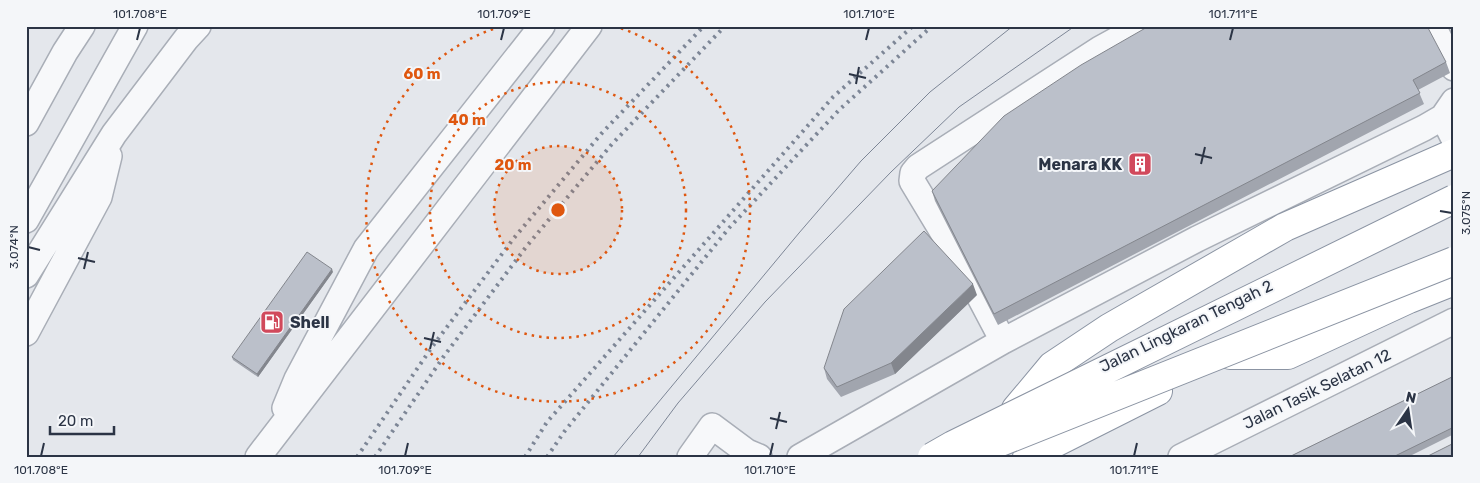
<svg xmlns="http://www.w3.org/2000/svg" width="1480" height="483" font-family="Rubik,sans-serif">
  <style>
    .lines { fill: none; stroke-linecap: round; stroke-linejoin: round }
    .minor-casing { stroke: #a9aeb7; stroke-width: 28 }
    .highway-casing { stroke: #8b94a3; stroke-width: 30 }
    .minor { stroke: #f7f8fa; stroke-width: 25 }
    .highway { stroke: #fff; stroke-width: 28 }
    .tram { stroke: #7d8696; stroke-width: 1 }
    .rail { stroke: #7d8696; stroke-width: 4; stroke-dasharray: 2.5 5; stroke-linecap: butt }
    .highway-bridge-casing { stroke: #8b94a3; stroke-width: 30; stroke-linecap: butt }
    .highway-bridge { stroke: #fff; stroke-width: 28 }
    .wall { fill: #a1a5ae }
    .shaded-wall { fill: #83868d }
    .building { fill: #bbc0ca; stroke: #83868d }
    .ticks { fill: none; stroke: #2b3445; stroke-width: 2 }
    .ring { fill: none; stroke: #df570f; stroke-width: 2.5; stroke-dasharray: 2.5 5 }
    .labels { text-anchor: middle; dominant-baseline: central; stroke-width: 4; stroke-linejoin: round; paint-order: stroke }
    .poi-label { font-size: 16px; font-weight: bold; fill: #2b3445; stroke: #f4f6f9; text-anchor: end }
    .street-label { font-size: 16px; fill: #2b3445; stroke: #f4f6f9 }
    .centre { fill: #df570f; stroke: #f4f6f9; stroke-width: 2.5 }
    .ring-label { font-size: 15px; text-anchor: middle; font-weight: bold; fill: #df570f; stroke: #f4f6f9; stroke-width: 4; stroke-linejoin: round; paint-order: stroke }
    .neatline { fill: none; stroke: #2b3445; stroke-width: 2 }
    .ticks-label { font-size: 12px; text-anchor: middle; fill: #2b3445 }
  </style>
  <rect width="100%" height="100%" fill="#e4e7ec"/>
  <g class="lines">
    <g class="minor-casing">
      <path id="minor" d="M1433,26l21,42
        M1443,117l11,22
        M26,123l39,-71 17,-26
        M26,220l109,-194
        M26,275l88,-141 72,-95 12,-13
        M26,333l73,-136 10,-41
        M1003,341l-38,-72 -53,-88 1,-8 5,-6 182,-118 42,-23
        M285,408l12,-29 69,-130 176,-223
        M258,457l331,-431
        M690,457l22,-31 35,26 12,5
        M800,457l203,-116 194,-102 227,-111 19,-11 11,-16
        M1181,457l273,-136"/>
    </g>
    <g class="highway-casing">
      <path id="highway" d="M1230,355h58l121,-56 45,-18
        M1016,409l36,-43 57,-38 176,-101 169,-74
        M1027,457l131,-66"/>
    </g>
    <use href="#minor" class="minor"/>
    <use href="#highway" class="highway"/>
    <path class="tram" d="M613,457l186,-224 62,-72 69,-69 83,-66
      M638,457l40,-54 87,-101 126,-130 68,-65 116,-81"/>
    <path class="rail" d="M357,457l75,-110 82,-109 87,-104 103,-108
      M375,457l69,-101 82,-109 86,-103 113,-118
      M525,457l22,-35 286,-325 80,-71
      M547,457l17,-25 165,-204 110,-118 93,-84"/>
    <g class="highway-bridge-casing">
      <path id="highway-bridge" d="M968,455l486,-194
        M932,457l21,-12 501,-246"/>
    </g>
    <use href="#highway-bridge" class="highway-bridge"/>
  </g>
  <path class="wall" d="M1446,62l4,11 -32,17 6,14 -426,221 -63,-124 -3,-10z
    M333,272l-75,105 -25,-17 -1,-3z
    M977,295l-82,79 -54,23 -14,-18 -3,-11z
    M1454,376v58l-46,23h-119z"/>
  <path class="shaded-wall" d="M332,269l1,3 -75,105 -1,-3z
    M973,284l4,11 -82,79 -4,-11z"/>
  <path class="building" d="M1149,26h278l19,36 -33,18 7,13 -426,221 -62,-123 72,-75 77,-51z
    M924,231l49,53 -82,79 -54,24 -13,-19 20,-59z
    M307,252l25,17 -75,105 -25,-17z
    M1454,376v51l-61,30h-104z
    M1454,443v14h-28z"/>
  <path class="ticks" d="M137,40l3,-12M501,40l3,-12M866,40l3,-12M1230,40l3,-12M849,74l17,4M856,84l3,-17M1195,154l17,4M1201,164l4,-17M1440,211l12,2M28,247l12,3M78,258l17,4M84,269l4,-17M424,338l17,4M430,349l4,-17M770,418l17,4M776,429l4,-17M41,456l3,-13M405,456l3,-13M770,456l3,-13M1134,456l3,-13"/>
  <circle cx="558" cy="210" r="64" fill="#df570f" fill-opacity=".12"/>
  <g class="ring">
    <circle cx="558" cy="210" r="64"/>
    <circle cx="558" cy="210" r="128"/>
    <path d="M614 26A192 192 0 1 1 502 26"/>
  </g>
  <defs>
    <g id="building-square" transform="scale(1.25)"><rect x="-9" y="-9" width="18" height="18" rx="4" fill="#d1495b" stroke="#f4f6f9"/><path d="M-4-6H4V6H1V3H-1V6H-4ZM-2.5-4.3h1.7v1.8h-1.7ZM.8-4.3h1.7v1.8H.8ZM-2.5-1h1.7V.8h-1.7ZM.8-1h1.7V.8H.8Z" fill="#fff"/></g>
    <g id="fuel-square" transform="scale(1.25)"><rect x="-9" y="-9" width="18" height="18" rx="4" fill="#d1495b" stroke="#f4f6f9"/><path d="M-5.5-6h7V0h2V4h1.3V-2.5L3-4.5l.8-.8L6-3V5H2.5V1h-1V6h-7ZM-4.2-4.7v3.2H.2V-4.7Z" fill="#fff"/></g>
  </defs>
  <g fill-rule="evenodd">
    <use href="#building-square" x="1140" y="164"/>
    <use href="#fuel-square" x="272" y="322"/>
  </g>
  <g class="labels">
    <g class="poi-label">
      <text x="1122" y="164">Menara KK</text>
      <text x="290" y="322" text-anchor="start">Shell</text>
    </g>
    <g class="street-label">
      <text transform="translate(1186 326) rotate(-26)">Jalan Lingkaran Tengah 2</text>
      <text transform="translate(1317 389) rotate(-26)">Jalan Tasik Selatan 12</text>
    </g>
  </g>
  <circle cx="558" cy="210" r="8" class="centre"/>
  <g class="ring-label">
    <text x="422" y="79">60 m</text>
    <text x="467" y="125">40 m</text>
    <text x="513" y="170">20 m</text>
  </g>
  <rect width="1480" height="483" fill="none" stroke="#f4f6f9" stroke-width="55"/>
  <g transform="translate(1408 410) rotate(13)" stroke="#f4f6f9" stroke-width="4" paint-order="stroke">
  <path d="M0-4L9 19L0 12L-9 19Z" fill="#2b3445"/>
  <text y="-8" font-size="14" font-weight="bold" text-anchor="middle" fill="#2b3445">N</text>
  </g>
  <path d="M50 426v8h64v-8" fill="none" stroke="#2b3445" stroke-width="2.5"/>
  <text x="58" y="426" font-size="15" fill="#2b3445" stroke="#f4f6f9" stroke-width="4" paint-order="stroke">20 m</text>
  <rect x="28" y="28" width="1424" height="428" class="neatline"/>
  <g class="ticks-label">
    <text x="140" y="18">101.708°E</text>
    <text x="504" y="18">101.709°E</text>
    <text x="869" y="18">101.710°E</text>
    <text x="1233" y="18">101.711°E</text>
    <text transform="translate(1466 213) rotate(-90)" y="4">3.075°N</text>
    <text transform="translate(14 247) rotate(-90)" y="4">3.074°N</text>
    <text x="41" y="474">101.708°E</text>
    <text x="405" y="474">101.709°E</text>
    <text x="770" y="474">101.710°E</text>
    <text x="1134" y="474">101.711°E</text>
  </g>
</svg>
